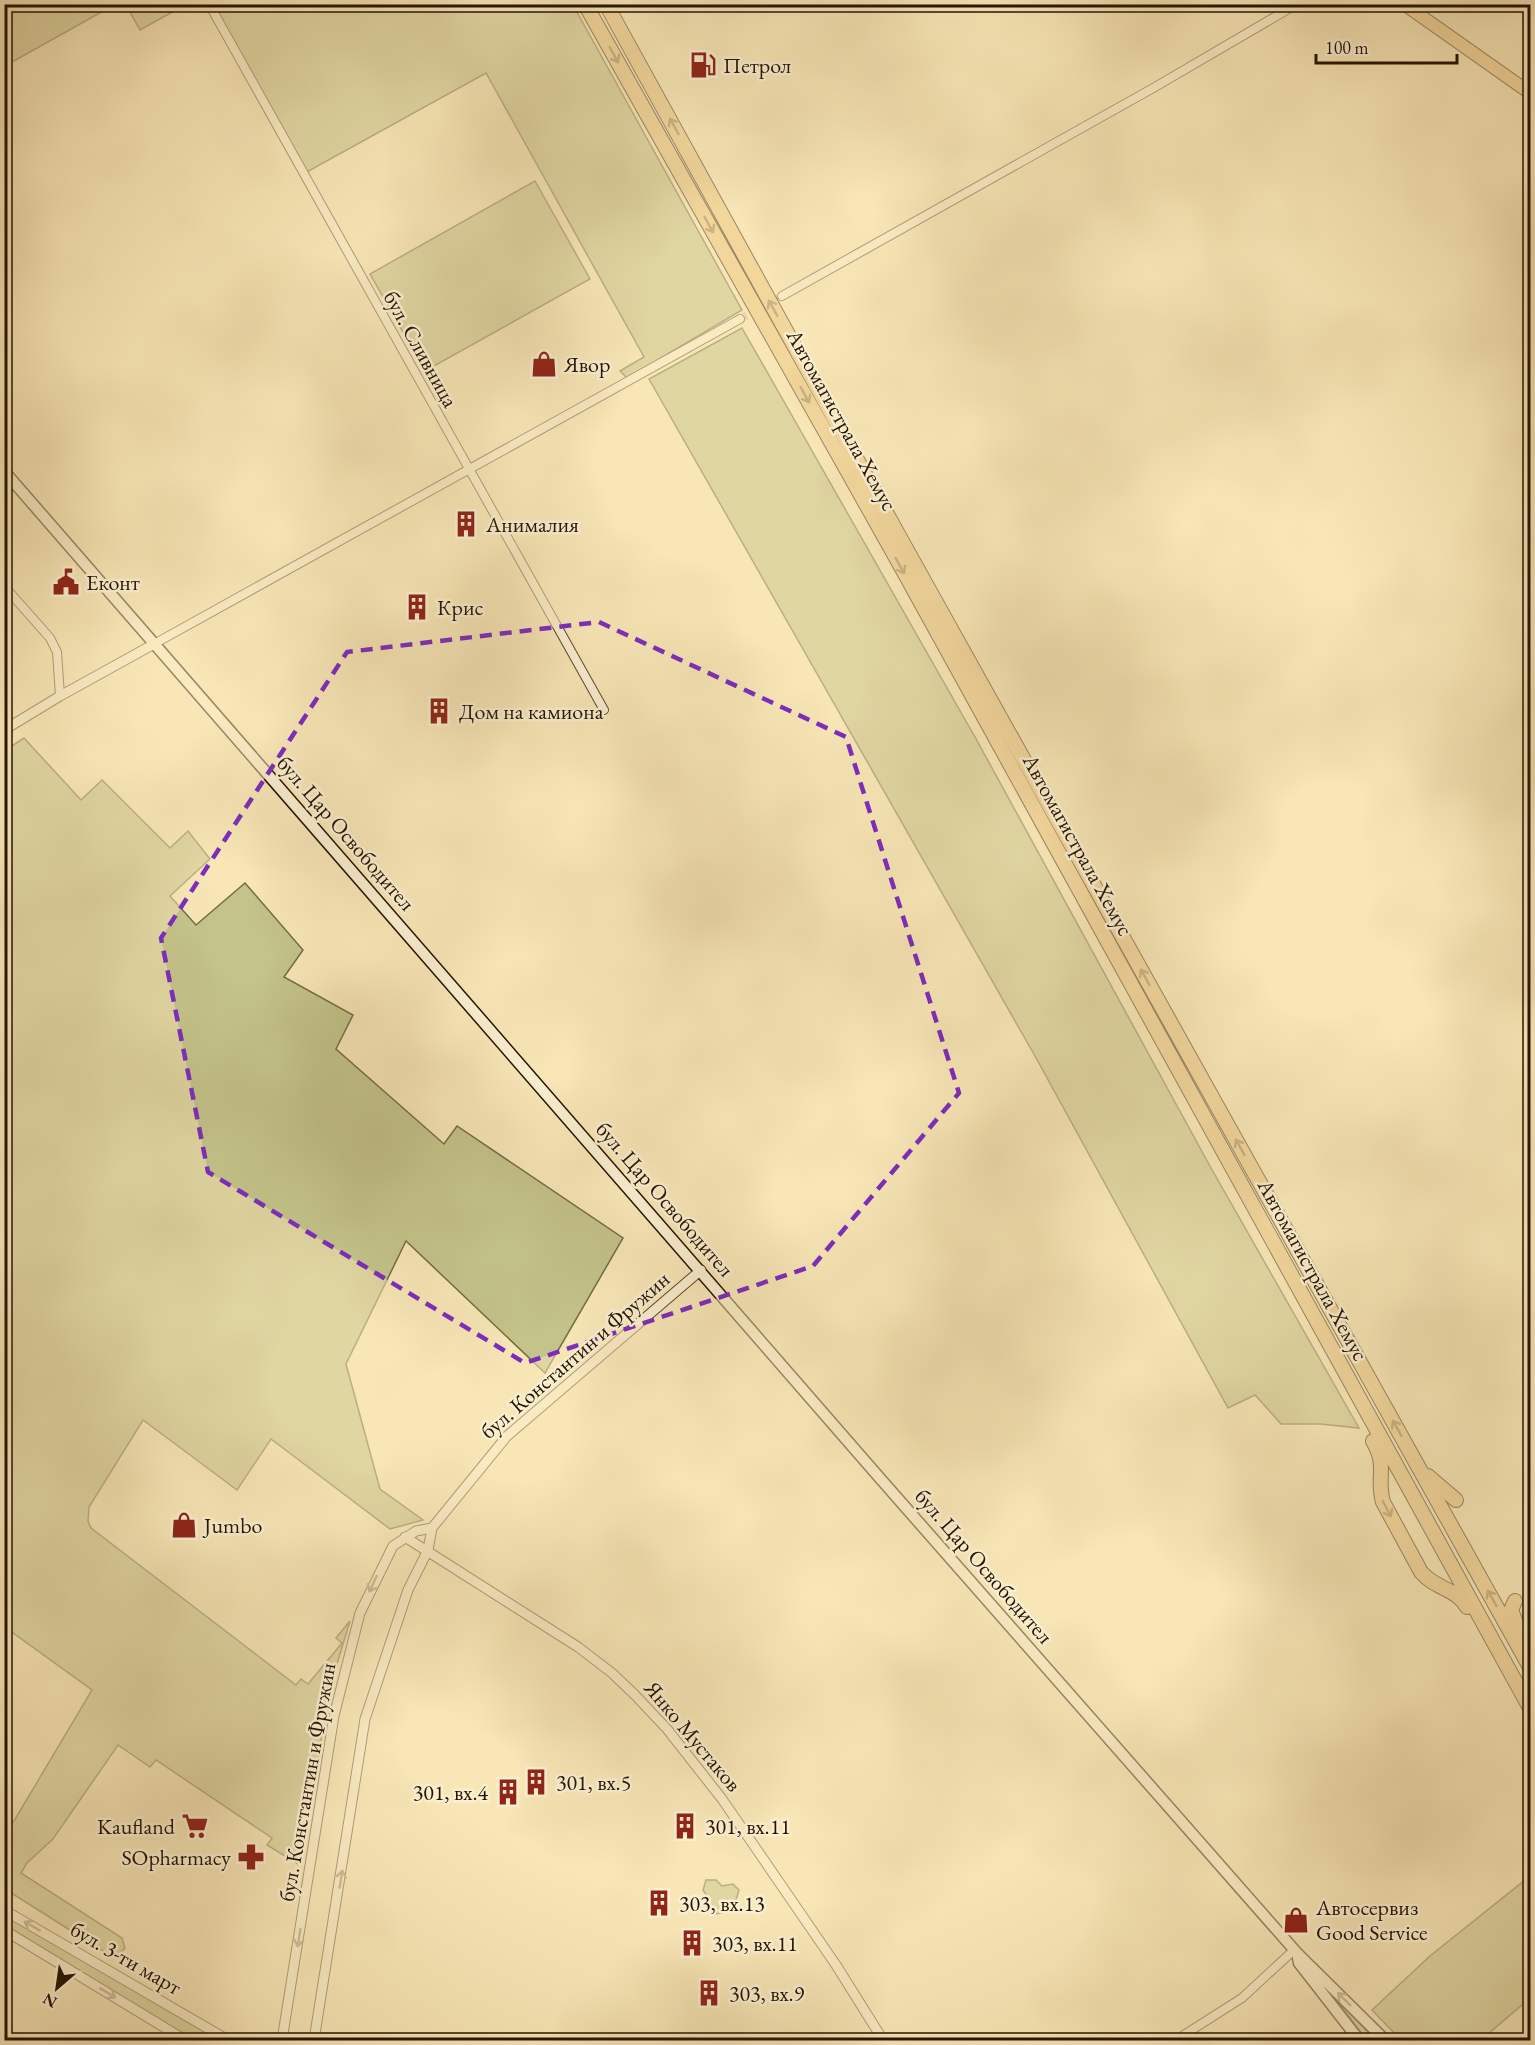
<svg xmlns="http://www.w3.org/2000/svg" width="1535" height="2045" font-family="'EB Garamond',serif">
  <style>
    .green { fill: #c3c38a; stroke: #746c45; stroke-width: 1.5 }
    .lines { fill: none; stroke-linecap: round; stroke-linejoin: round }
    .minor-tunnel { stroke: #d8c69c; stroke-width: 8; stroke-dasharray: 8 4; stroke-linecap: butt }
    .minor-casing { stroke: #5a482e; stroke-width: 10 }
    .tertiary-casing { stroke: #5a482e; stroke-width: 11 }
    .secondary-casing { stroke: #251400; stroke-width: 13 }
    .primary-casing { stroke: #251400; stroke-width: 14 }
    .motorway-casing { stroke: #251400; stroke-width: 16 }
    .minor { stroke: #faefd0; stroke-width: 8 }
    .tertiary { stroke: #faefd0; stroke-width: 9 }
    .secondary { stroke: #faefd0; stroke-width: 10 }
    .primary { stroke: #ecc37c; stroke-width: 12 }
    .motorway { stroke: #ecc37c; stroke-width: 14 }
    .oneway { stroke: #927444 }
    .oneway2 { stroke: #9a8c72 }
    .marked { fill: none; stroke: #7b2cbf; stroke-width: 4.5; stroke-dasharray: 12 8; stroke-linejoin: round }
    .labels { text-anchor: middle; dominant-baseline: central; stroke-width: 5; stroke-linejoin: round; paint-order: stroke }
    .poi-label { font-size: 22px; fill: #251400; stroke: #faefd0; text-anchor: start }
    .street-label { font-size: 22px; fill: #251400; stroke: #faefd0 }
  </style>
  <rect width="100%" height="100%" fill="#f8e6b7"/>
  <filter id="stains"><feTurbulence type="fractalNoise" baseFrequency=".00333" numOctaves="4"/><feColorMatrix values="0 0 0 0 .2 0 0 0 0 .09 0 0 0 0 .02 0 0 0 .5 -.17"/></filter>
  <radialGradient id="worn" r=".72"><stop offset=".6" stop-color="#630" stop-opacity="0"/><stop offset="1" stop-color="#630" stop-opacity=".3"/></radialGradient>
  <path class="green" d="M5,4h109v1l-109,61z
    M126,5h59l-45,25z
    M208,5h365l169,305 -115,68 -7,-7 24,-14 -158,-284 -181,100z
    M535,181l55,98 -165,92 -55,-97z
    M742,328l233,409 236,431 148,260 -39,-4h-39l-26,-29 -27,13 -193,-352 -386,-677z
    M24,738l57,62 21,-20 68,68 18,-17 22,28 -40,37 26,29 49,-42 58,67 -19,27 69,38 -17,34 108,95 13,-18 166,112 -78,135 -139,-132 -60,123 34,125 43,31 -33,9 -119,-90 -34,51 -94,-70 -54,87 -1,14 3,7 205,157 5,-6 7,5 34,-41 -6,-5 14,-17 -23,76 -14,99 -15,68 -31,-19 5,-7 -116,-78 -6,7 -32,-22 -65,94 -26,24 -6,10 101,65 3,10 -8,9 -6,-1 -106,-67v-53l87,-146 -87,-63 -1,-876z
    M1530,1876v122l-49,42h-80l-29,-30 58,-54z
    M706,1880h10l6,6 11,-2 6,6 -3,10 -10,3 -4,10 -9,1 -6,-6 1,-11 -5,-7z
    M4,1910l224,130h-43l-180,-110z
    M1334,1997l41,43h-8z"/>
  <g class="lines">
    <path class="minor-tunnel" d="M740,319l42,-23"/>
    <g class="minor-casing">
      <path id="minor" d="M209,4l395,706
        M782,296l373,-209 142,-83
        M4,586l46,52 7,14 3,44
        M154,644l586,-325
        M1176,2040l66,-42 52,-48"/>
    </g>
    <g class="tertiary-casing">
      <path id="tertiary" d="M4,730l56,-34 94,-52
        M405,1537l173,110 34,26 23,22 32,34 55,70 114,166 47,75
        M4,1910l224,130
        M4,1930l181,110
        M282,2040l52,-324 26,-103 33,-67 23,-15 16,-3
        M314,2040l51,-321 43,-129 20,-40 4,-22 75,-92 194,-166"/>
    </g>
    <g class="secondary-casing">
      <path id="secondary" d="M4,471l874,1005 419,477 88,87
        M1297,1953l2,10 60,77"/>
    </g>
    <g class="primary-casing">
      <path id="primary" d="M1404,4l126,89"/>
    </g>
    <g class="motorway-casing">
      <path id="motorway" d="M585,4l318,566 627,1138
        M606,4l293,532 631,1131
        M1373,1441c15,26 3,36 10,61l38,70c14,17 35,16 46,35
        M1428,1476l28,24
        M1515,1601l-4,9 9,23"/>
    </g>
    <use href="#minor" class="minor"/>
    <use href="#tertiary" class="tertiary"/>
    <use href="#secondary" class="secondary"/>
    <use href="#primary" class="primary"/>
    <use href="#motorway" class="motorway"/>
  </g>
  <defs><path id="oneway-shaft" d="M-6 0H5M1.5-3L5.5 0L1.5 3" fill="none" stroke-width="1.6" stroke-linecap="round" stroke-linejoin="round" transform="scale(1.5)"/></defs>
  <g class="oneway">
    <use href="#oneway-shaft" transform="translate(614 55) rotate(61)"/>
    <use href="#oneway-shaft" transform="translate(674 126) rotate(-119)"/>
    <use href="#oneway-shaft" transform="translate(709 225) rotate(61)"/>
    <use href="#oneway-shaft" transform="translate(773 308) rotate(-119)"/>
    <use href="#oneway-shaft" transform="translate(805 395) rotate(61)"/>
    <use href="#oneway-shaft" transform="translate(900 566) rotate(61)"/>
    <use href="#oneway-shaft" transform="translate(1145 977) rotate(-119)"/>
    <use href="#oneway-shaft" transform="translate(1240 1147) rotate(-119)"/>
    <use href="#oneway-shaft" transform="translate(1397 1428) rotate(-119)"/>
    <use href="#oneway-shaft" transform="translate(1387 1509) rotate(63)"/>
    <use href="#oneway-shaft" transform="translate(1492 1598) rotate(-119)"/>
  </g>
  <g class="oneway2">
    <use href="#oneway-shaft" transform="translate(373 1584) rotate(115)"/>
    <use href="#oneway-shaft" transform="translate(341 1879) rotate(-81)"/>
    <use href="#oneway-shaft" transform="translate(32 1926) rotate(-150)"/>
    <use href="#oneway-shaft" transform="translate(299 1938) rotate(99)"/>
    <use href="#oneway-shaft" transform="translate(108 1993) rotate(31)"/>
    <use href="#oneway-shaft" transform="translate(1344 1999) rotate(-135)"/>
  </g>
  <path d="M0 0H1535V2045H0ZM599,622l247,115 113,356 -146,173 -288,97 -317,-191 -47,-234 186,-286z" fill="#f8e6b7" fill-opacity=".55" fill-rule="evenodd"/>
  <path class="marked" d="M599,622l247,115 113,356 -146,173 -288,97 -317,-191 -47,-234 186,-286z"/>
  <defs>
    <g id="fuel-bare" transform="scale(2.07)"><path d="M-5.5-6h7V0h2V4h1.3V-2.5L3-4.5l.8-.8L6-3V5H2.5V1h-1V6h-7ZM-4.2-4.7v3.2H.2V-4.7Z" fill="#8f2418" stroke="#faefd0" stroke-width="2.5" paint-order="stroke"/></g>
    <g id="shop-bare" transform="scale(2.07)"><path d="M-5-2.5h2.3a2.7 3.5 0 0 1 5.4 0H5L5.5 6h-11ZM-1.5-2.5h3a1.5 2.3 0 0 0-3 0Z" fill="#8f2418" stroke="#faefd0" stroke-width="2.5" paint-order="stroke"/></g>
    <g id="building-bare" transform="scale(2.07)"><path d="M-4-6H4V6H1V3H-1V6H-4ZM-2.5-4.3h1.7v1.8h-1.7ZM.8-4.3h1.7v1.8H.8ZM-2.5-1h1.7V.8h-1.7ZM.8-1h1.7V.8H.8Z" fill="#8f2418" stroke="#faefd0" stroke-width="2.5" paint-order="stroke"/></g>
    <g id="civic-bare" transform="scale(2.07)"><path d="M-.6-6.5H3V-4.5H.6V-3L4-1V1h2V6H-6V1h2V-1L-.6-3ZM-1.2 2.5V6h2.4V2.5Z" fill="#8f2418" stroke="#faefd0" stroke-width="2.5" paint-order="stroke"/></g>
    <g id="supermarket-bare" transform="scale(2.07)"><path d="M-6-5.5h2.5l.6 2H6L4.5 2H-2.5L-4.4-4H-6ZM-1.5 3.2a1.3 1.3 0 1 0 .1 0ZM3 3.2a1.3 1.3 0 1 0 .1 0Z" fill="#8f2418" stroke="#faefd0" stroke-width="2.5" paint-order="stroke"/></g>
    <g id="pharmacy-bare" transform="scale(2.07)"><path d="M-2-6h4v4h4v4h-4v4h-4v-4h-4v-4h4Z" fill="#8f2418" stroke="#faefd0" stroke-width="2.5" paint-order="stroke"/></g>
  </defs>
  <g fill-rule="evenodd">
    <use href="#fuel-bare" x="703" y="65"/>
    <use href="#shop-bare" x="544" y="364"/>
    <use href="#building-bare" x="466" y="524"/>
    <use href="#civic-bare" x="66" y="582"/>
    <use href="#building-bare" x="417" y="607"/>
    <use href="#building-bare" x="439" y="711"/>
    <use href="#shop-bare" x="184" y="1525"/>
    <use href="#building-bare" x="536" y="1782"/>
    <use href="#building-bare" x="508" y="1792"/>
    <use href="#supermarket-bare" x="195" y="1826"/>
    <use href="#building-bare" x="685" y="1826"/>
    <use href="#pharmacy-bare" x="251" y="1857"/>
    <use href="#building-bare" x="659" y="1903"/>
    <use href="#shop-bare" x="1296" y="1920"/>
    <use href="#building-bare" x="692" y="1943"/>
    <use href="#building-bare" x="709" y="1993"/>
  </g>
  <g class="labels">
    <g class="poi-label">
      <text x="723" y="65">Петрол</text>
      <text x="564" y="364">Явор</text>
      <text x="486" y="524">Анималия</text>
      <text x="86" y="582">Еконт</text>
      <text x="437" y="607">Крис</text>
      <text x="459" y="711">Дом на камиона</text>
      <text x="204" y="1525">Jumbo</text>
      <text x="556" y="1782">301, вх.5</text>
      <text x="488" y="1792" text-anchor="end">301, вх.4</text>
      <text x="175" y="1826" text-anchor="end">Kaufland</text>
      <text x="705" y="1826">301, вх.11</text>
      <text x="231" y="1857" text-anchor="end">SOpharmacy</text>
      <text x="679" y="1903">303, вх.13</text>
      <text x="1316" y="1907">Автосервиз<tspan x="1316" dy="25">Good Service</tspan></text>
      <text x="712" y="1943">303, вх.11</text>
      <text x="729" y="1993">303, вх.9</text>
    </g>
    <g class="street-label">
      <text transform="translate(421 349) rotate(61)">бул. Сливница</text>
      <text transform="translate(842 420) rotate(61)">Автомагистрала Хемус</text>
      <text transform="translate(346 833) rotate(49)">бул. Цар Освободител</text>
      <text transform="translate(1078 845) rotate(61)">Автомагистрала Хемус</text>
      <text transform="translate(665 1199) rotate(49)">бул. Цар Освободител</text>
      <text transform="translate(1313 1270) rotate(61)">Автомагистрала Хемус</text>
      <text transform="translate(575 1355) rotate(-41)">бул. Константин и Фружин</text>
      <text transform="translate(984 1566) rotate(49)">бул. Цар Освободител</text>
      <text transform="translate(693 1736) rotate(50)">Янко Мустаков</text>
      <text transform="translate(307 1782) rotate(-80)">бул. Константин и Фружин</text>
      <text transform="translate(126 1958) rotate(30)">бул. 3-ти март</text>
    </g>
  </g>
  <rect width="1535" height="2045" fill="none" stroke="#f8e6b7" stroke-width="24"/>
  <rect x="6" y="6" width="1523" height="2033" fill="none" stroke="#251400" stroke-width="3"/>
  <rect x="12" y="12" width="1511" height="2021" fill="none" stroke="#251400" stroke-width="1.5"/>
  <g transform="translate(57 1988) rotate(209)" stroke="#faefd0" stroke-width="4.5" paint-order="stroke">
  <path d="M0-4.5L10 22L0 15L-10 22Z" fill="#251400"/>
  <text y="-9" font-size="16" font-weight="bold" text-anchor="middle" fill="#251400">N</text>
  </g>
  <path d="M1316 54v9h141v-9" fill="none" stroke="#251400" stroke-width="3"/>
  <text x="1325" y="54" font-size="18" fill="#251400" stroke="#faefd0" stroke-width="4.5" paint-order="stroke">100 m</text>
  <rect width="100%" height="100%" filter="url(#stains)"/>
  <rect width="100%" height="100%" fill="url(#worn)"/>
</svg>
